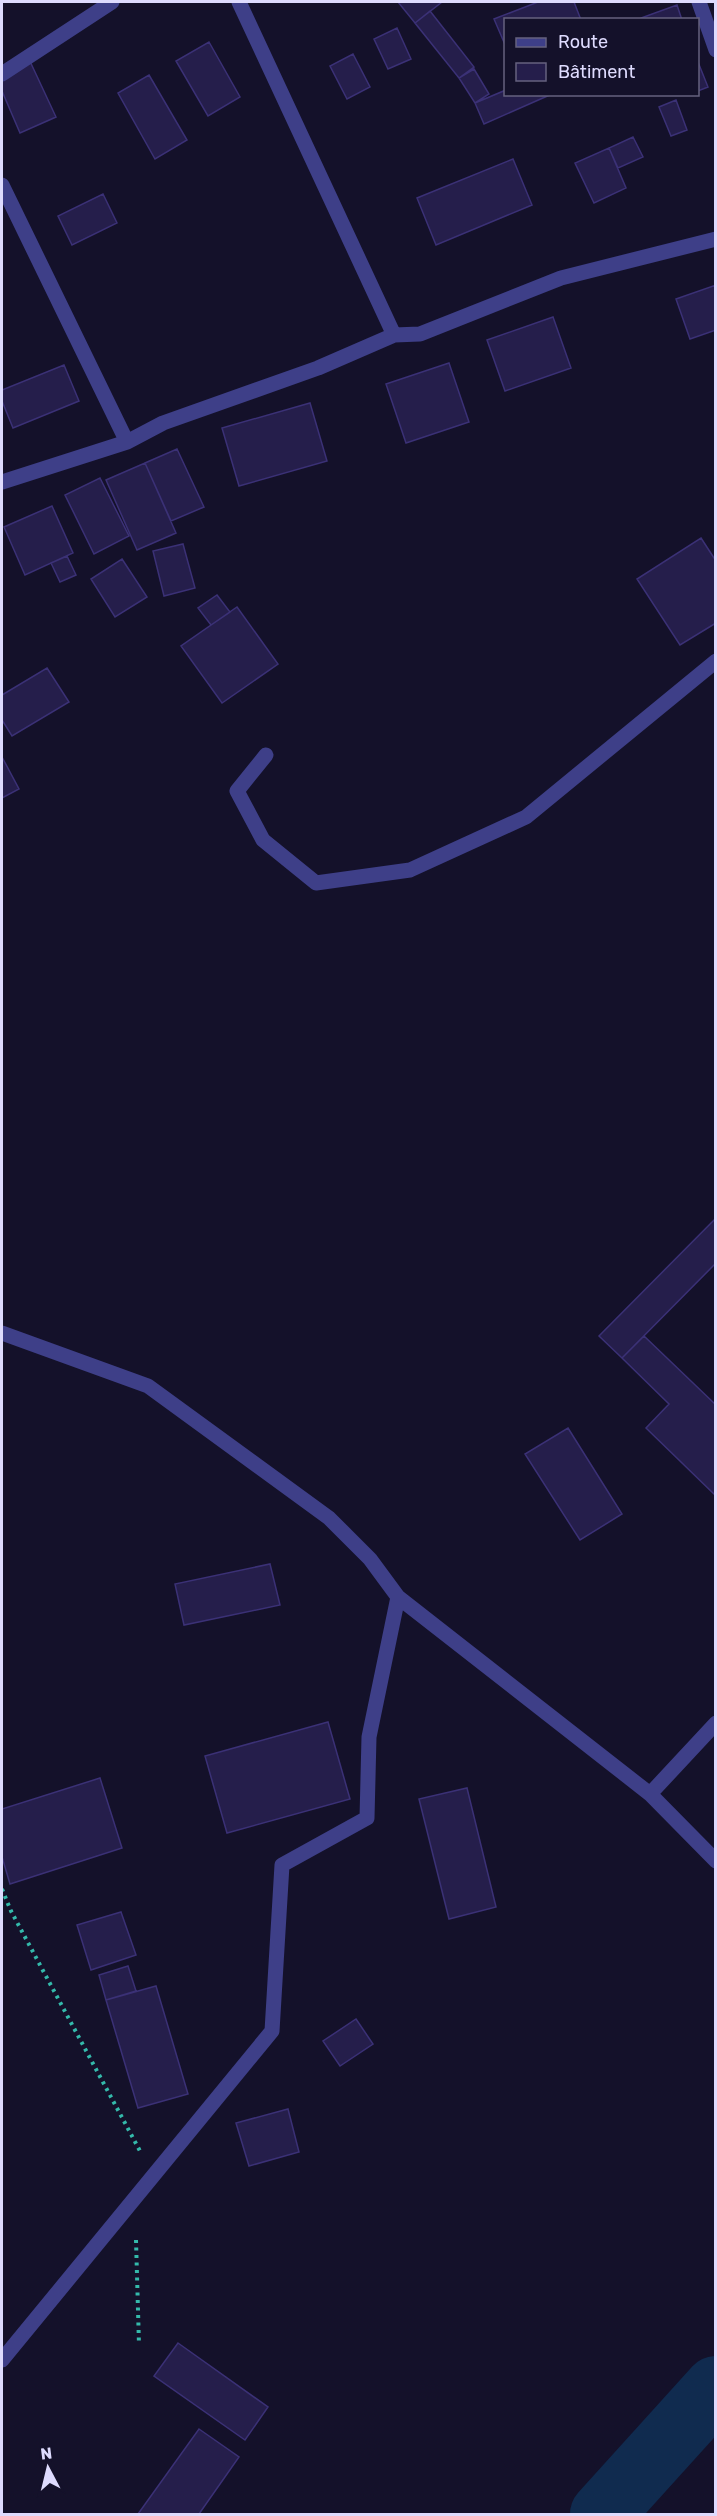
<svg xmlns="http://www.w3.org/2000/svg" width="717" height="2516" font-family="Rubik,sans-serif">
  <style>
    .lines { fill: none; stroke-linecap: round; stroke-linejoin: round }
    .river { stroke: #102b4f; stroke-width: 64 }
    .building { fill: #251e4b; stroke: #3b3176; stroke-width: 1.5 }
    .path { stroke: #34baab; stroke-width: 4; stroke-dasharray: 3 4.5; stroke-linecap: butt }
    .minor { stroke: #3e3f88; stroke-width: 15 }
  </style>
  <rect width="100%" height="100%" fill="#14112a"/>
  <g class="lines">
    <path class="river" d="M602,2514l114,-126"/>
  </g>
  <path class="building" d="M398,2h44l-27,21z
    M538,2h36l7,18h-75v27l-12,-28z
    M677,5l5,15h-41v-2z
    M430,11l44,56 -15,11 -44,-55z
    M397,28l14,31 -23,10 -14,-30z
    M209,42l31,55 -32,19 -32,-55z
    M353,54l17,33 -23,12 -17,-33z
    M28,57l28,60 -36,16 -18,-42v-21z
    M698,62l10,25 -10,4z
    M474,69l15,25 -14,9 -16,-25z
    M149,75l38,65 -32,19 -37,-66z
    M506,90v4h46l-68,30 -9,-21z
    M676,100l11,30 -16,6 -12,-29z
    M633,137l10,20 -25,11 -9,-20z
    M609,148l17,40 -32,15 -19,-40z
    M513,159l19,46 -96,40 -19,-47z
    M103,194l14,29 -45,22 -14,-29z
    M716,285v45l-26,9 -14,-40z
    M553,317l18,51 -66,23 -18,-51z
    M449,363l20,59 -63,21 -20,-59z
    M64,365l15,36 -66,27 -11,-27v-11z
    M310,403l17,58 -88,25 -17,-58z
    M177,449l27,58 -33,14 -26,-58z
    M145,463l31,70 -39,17 -31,-70z
    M100,478l29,58 -35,18 -29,-59z
    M52,506l21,47 -48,22 -21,-48z
    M701,538l15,23v62l-36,22 -43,-66z
    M183,544l12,44 -31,8 -11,-45z
    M67,556l9,19 -16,7 -9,-19z
    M122,559l25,38 -32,20 -24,-38z
    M217,595l13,17 -19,13 -13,-17z
    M237,607l41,57 -56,39 -41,-57z
    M47,668l22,34 -57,34 -10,-16v-25z
    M2,757l17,32 -17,9z
    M716,1218v45l-94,95 -23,-22z
    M644,1336l72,69v91l-70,-68 23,-24 -47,-46z
    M568,1428l54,86 -42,26 -55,-86z
    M270,1564l10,41 -96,20 -9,-41z
    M328,1722l22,77 -123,34 -22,-77z
    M100,1778l22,70 -112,36 -8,-27v-48z
    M467,1788l29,119 -47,12 -30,-120z
    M121,1912l15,43 -45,15 -14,-45z
    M128,1966l8,25 -30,9 -7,-25z
    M156,1986l32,108 -50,14 -32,-108z
    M356,2019l17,25 -33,22 -17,-25z
    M288,2109l11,43 -50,14 -13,-43z
    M178,2343l90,64 -23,33 -91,-64z
    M199,2429l40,28 -40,57h-61z"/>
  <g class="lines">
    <path class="path" d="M2,1889l9,22 129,240
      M136,2240l3,105"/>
    <path class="minor" d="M239,2l155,333
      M699,2l17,48
      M2,74l110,-72
      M2,185l125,257
      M2,482l125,-40 36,-19 155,-55 76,-33 26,-1 141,-56 155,-39
      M266,755l-29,36 26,49 53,43 94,-13 116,-53 190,-156
      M2,1333l146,53 181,132 41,41 28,38 252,197 66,67
      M650,1794l66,-71
      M2,2360l270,-329 10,-166 85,-47 2,-81 29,-140"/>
  </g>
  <rect width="717" height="2516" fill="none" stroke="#dedbfe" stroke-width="6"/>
  <rect x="504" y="18" width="195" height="78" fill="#14112a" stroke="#65627f" stroke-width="1.5"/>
  <rect x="516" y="38" width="30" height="9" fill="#3e3f88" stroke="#65627f" stroke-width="1.5"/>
  <text x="558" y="48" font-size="18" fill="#dedbfe">Route</text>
  <rect x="516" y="63" width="30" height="18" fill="#251e4b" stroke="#65627f" stroke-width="1.5"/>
  <text x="558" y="78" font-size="18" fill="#dedbfe">Bâtiment</text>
  <g transform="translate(48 2468) rotate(353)" stroke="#14112a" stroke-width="4.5" paint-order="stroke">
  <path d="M0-4.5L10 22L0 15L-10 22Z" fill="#dedbfe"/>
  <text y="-9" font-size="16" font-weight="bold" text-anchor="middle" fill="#dedbfe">N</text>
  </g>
</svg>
